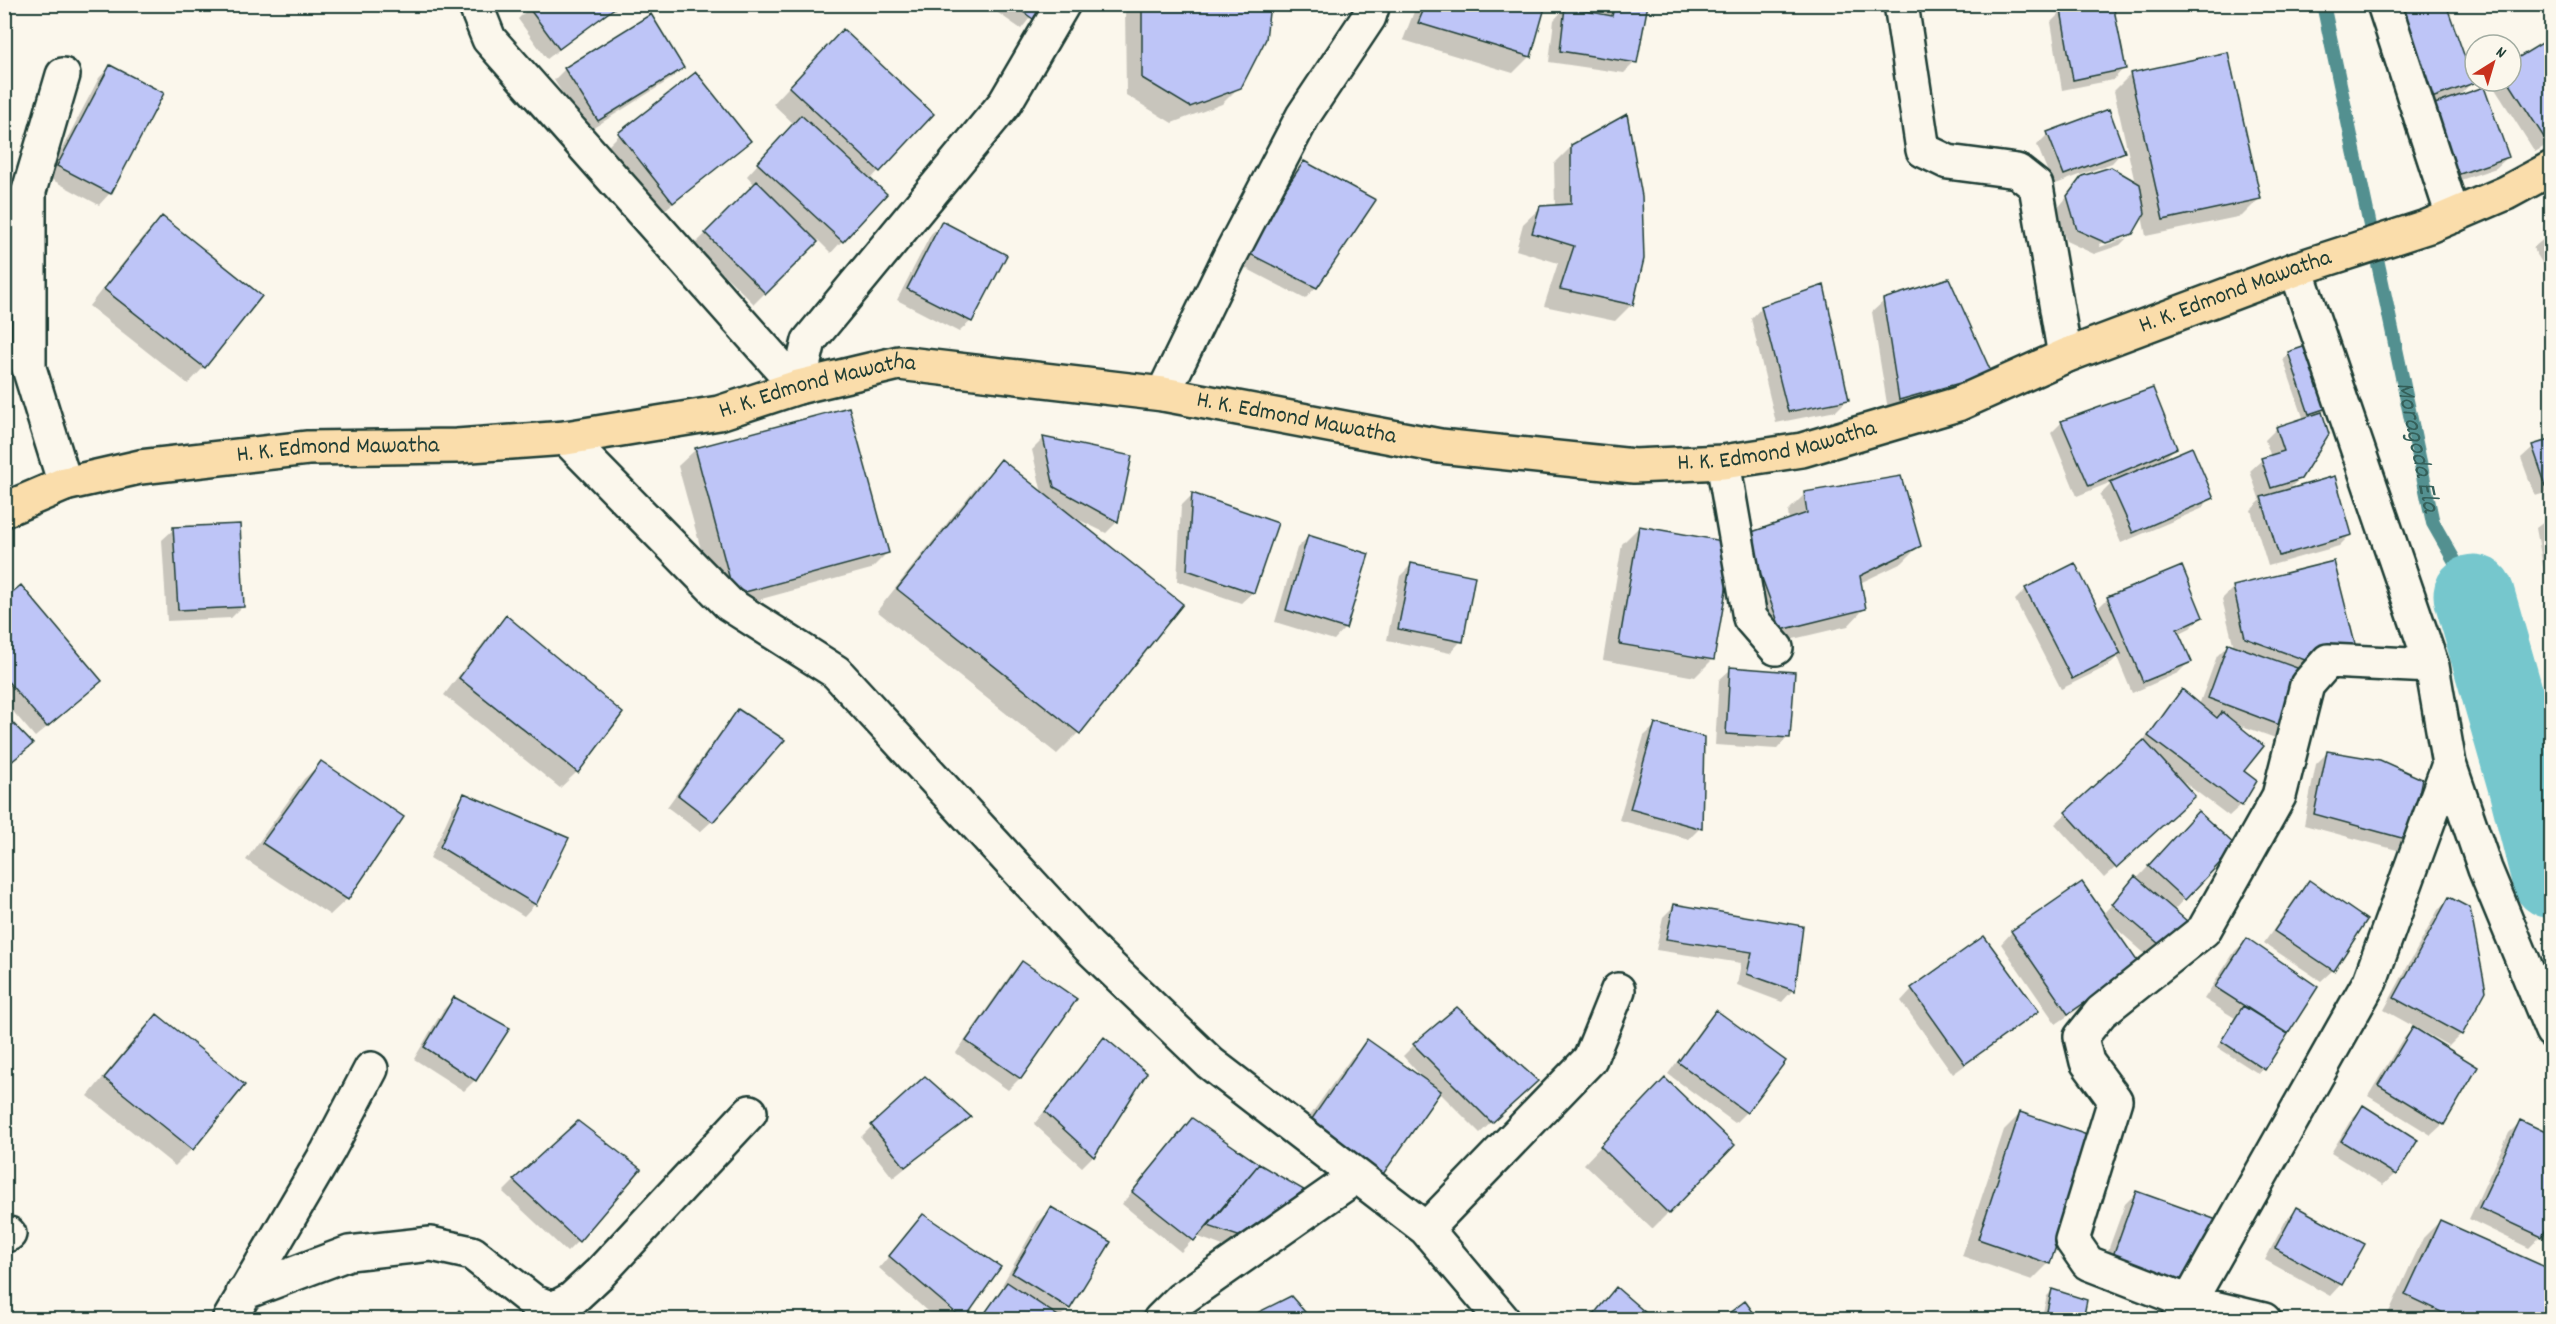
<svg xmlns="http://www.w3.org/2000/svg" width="2556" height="1324" font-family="Dekko,sans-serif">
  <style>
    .shadow { fill: #0003 }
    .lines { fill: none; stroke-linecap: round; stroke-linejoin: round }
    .stream { stroke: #539090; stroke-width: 14 }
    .river { stroke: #76c7cd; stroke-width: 81 }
    .building { fill: #bec5f7; stroke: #1f3d34; stroke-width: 1.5 }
    .street-casing { stroke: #1f3d34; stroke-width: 38 }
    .primary-casing { stroke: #1f3d34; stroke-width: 38 }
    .street { stroke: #fbf7ec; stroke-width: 33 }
    .primary { stroke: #faddab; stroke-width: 33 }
    .labels { text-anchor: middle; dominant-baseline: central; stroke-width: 4.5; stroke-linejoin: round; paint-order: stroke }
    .street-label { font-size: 24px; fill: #1f3d34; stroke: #fbf7ec }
    .water-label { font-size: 26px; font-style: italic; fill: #35605a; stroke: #fbf7ec }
  </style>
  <rect width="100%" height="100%" fill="#fbf7ec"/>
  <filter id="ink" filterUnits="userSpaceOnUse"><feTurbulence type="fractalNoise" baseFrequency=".0167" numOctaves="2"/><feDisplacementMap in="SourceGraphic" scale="12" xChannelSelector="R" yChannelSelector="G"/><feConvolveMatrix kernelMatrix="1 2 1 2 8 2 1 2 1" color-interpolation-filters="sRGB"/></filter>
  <g filter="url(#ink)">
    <path class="shadow" d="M619,4l-72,55 -29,-40 11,-11z
      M795,4h9l-4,5z
      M989,4h52l-20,25 -33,-23z
      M1125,4h144l-30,83 -17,17 -50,19 -46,-28z
      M1417,4h127l-14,52 -17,17 -110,-33z
      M1607,4h40l-12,58 -11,11 -75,-11 5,-42 11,-12 39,8z
      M2376,4l96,78 -15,16 51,59 -12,11 -53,18 -24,-67 15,-16 -19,7z
      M2062,11l62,57 -11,12 -51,10 -11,-68z
      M2552,39v103l-17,10 -45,-71h21v-17z
      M826,47l106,67 -62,66 15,14 -43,47 -11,12 -13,-13 -64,64 -60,-59 61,-60 -8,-9 47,-52 -21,-20z
      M110,66v127l-11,12 -52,-28 52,-99z
      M682,68l-11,11 -84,53 -33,-52 11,-11z
      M2131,74l128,125 -17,17 -96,20 -4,-20 -14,21v-3l-29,10 1,3 27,-9 -7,7 -26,9 -28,-13 -9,-32 26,-31 52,5 -21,-92z
      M2048,134l75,17 -11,12 -59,22 -16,-40z
      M619,135l130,6 -88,72 -53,-67z
      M1572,146l60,158 -17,17 -71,-15 14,-43 -42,-13 7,-26 18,-17h14l-1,-43z
      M1304,163l12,124 -11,12 -71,-37 59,-88z
      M162,218l42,149 -16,17 -99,-78 56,-71z
      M943,223l28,98 -12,11 -62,-32 34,-66z
      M2552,232v47l-19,-31z
      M1884,301l95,84 -91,25 -16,-98z
      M1762,307l86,92 -12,12 -60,12 -25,-104z
      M2289,353l42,53 -10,7 -21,65 -13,13 63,44 -11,11 -71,20 -17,-56 9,-9 -10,-30 12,-11 9,-3 -6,-17 12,-12 27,-8 -21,-61z
      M848,409l39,144 -16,16 -153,42 -40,-145 17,-16z
      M2062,422l114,25 -14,14 50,36 -11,12 -80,34 -21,-48 14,-14 -37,15 -26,-63z
      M1044,438l86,19 -13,65 -11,11 -37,-18 9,218 -21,21 -180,-143 103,-129 22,-21 40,32 -10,-43z
      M2552,440v51l-17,5 -14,-38 12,-11z
      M1805,494l114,52 -17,17 -42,20 4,26 -16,17 -84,20 -33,-92 -19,106 -17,17 -92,-17 19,-116 17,-17 94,17 56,-23 -1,-10z
      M1192,495l61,97 -12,11 -64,-22 4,-75z
      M2552,516v100l-16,-88z
      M174,529l69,77 -12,12 -64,3 -5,-81z
      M1308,537l37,91 -11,12 -59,-18 22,-74z
      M2333,563l22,84 -77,92 -44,-16 8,48 -1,34 -12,11 -48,-36 1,27 -78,71 -49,-54 86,-79 30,-43 11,-11 17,14 18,-49 11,-11 6,2 -12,-48 11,-11z
      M1411,565l50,76 -11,12 -63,-13 13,-64z
      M2026,589l71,20 11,-11 94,19 -12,11 -12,6 12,27 -12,12 -46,20 -15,-36 -9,9 -47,23 -46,-89z
      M4,601l85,91 -54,45 -31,-36z
      M506,617l71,155 -17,16 -116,-93 46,-61z
      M1731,669l57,68 -11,12 -62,-4 4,-65z
      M738,711l-26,110 -12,11 -33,-25 60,-84z
      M1656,725l44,103 -11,11 -70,-19 25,-84z
      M2328,752l80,87 -11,11 -93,-25 12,-61z
      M321,763l26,136 -17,16 -84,-55 58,-81z
      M465,795l70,109 -11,12 -94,-58 23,-51z
      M2187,825l-3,74 -11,12 -14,55 -49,-43 16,53 -70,48 -55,-80 11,-12 91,-17z
      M2309,882l56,38 -32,50 -12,11 -57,-38 34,-49z
      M2450,899l11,135 -12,12 -65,-36 54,-100z
      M1675,905l126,22 -8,63 -11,12 -45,-17 4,-22 -85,-13 7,-33z
      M1984,938l53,73 -12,11 -72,52 -52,-73 11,-12z
      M2247,940l69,47 -57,87 -42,-27 18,-29 -31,-19 31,-48z
      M1022,962l53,37 -55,79 -12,12 -52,-37 55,-79z
      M454,999l21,81 -11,11 -50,-32 29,-49z
      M1716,1012l30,100 -11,11 -67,-49 37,-51z
      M157,1016l86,69 -51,64 -17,17 -87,-70 52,-64z
      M2413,1029l30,95 -12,11 -63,-39 34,-56z
      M1104,1039l-11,117 -11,11 -48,-43z
      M1368,1041l60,43 -25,-28 11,-11 110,47 -44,41 -41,-41 -134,31 46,-65z
      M1648,1097l20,116 -16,16 -68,-65z
      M2363,1107l32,67 -12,11 -52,-32 21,-35z
      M2021,1113l28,150 -17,17 -70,-24 42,-126z
      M969,1117l-76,61 -32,-41 11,-11z
      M2520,1122l21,114 -12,12 -60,-29 40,-86z
      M1181,1131l77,34 44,26 -71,58 -35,-13 -15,16 -59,-48z
      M514,1181l64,60 -11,11 -64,-60z
      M2137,1192l89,33 -128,53 27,-74z
      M1051,1209l18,99 -10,10 3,2h-83l26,-33 -3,-2 37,-65z
      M2297,1209l44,75 -11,12 -65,-36 21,-40z
      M923,1216l76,51 -37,53h-25l-58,-52z
      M2440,1221l112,99h-147l-16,-8 34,-74z
      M2053,1290l28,30h-40l6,-24z"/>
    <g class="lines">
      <path class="stream" id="s1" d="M2323,4l110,519 41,72"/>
      <path class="river" d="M2474,595l53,185 25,98"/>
    </g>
    <path class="building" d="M531,4h89l-61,45 -31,-42z
      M1012,4h31l-10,15z
      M1142,4h128l-4,35 -25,49 -51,19 -48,-29z
      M1426,4h120l-15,53 -113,-34z
      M1615,4h33l-11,59 -77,-12 5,-44 47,9z
      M2113,4l13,65 -53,11 -12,-70z
      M2392,4h54l28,79 -48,17z
      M651,14l33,54 -86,53 -34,-53z
      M843,29l91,85 -54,58 -91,-85z
      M2552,37v102l-5,3 -39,-61h3v-19z
      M2228,52l33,147 -98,21 -33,-147z
      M110,65l54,28 -53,101 -54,-28z
      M696,72l55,69 -78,62 -55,-70z
      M2484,87l25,70 -55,19 -25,-70z
      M2109,109l16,43 -61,23 -17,-43z
      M1627,114l15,82 2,63 -11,46 -73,-16 14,-43 -42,-13 8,-27 31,-2v-59z
      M801,115l86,79 -44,48 -86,-79z
      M1304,161l72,39 -59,88 -73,-37z
      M2111,167l29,17 5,29 -12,21 -27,9 -29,-13 -10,-34 15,-20z
      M757,181l61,61 -52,52 -61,-61z
      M162,216l100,80 -57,72 -101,-79z
      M942,221l65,34 -35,67 -65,-33z
      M2552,231v17l-8,-13z
      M1949,278l43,96 -93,26 -16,-101z
      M1824,285l25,115 -61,12 -27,-106z
      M2312,344l21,62 -24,8 -21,-62z
      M2153,388l24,60 -88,38 -28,-65z
      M849,407l40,146 -155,42 -39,-147z
      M2322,412l7,22 -28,45 -30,9 -10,-30 23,-7 -8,-24z
      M1043,437l89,19 -14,66 -64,-35z
      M2552,439v45l-6,2 -14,-41z
      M2192,447l22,51 -81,35 -23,-51z
      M1001,459l182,145 -103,130 -183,-145z
      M1901,476l20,70 -61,30 6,33 -85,21 -35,-96 61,-21 -3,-21z
      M2335,476l17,59 -73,21 -18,-59z
      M1192,493l86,30 -24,70 -67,-23z
      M240,524l4,83 -66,3 -5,-83z
      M1639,526l95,17 -20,117 -95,-16z
      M1308,535l61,19 -23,75 -60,-19z
      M2334,561l22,87 -51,12 -60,-22 -12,-52z
      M1411,563l64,13 -12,66 -65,-13z
      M2075,563l46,91 -49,25 -47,-91z
      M2182,566l21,51 -26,12 15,33 -49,20 -36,-85z
      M21,585l81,96 -55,46 -43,-50v-78z
      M506,615l117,98 -45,60 -119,-95z
      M2228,643l83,30 -21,56 -82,-31z
      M1730,667l65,5 -5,66 -64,-4z
      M2182,689l35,29 5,-6 42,34 -20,25 13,10 -15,25 -94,-70z
      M738,709l47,31 -72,82 -35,-27z
      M4,714l29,30 -29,24z
      M1655,723l49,14 -2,92 -72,-20z
      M2144,740l51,56 -79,72 -51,-56z
      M2327,751l53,9 42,19 -13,61 -95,-26z
      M321,761l83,56 -56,83 -86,-57z
      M464,793l105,45 -33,67 -96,-58z
      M2198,811l38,35 -51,54 -37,-34z
      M2135,876l60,52 -23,27 -60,-51z
      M2309,880l58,40 -33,51 -60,-40z
      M2082,882l58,83 -72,49 -57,-83z
      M2449,897l21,11 16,83 -24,44 -68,-37z
      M1674,904l129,22 -8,65 -48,-17 5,-22 -86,-13z
      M1984,936l55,75 -74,53 -54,-76z
      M2247,938l71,49 -30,47 -73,-47z
      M1022,961l55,38 -56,80 -55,-38z
      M454,997l56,31 -34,53 -52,-34z
      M2243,1006l45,28 -23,36 -44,-29z
      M1457,1007l81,74 -46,42 -79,-79z
      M1716,1010l70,51 -39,52 -69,-51z
      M157,1014l88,71 -52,65 -89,-72z
      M2413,1027l65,40 -34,58 -66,-40z
      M1104,1037l43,36 -53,84 -49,-45z
      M1367,1039l74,52 -60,86 -74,-51z
      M925,1076l46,41 -66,50 -34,-42z
      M1665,1078l70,67 -66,69 -69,-68z
      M2363,1105l55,35 -22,35 -55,-34z
      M2020,1112l73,25 -43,127 -72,-25z
      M1192,1118l67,46 -65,77 -62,-49z
      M2520,1120l32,15v82l-10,20 -63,-29z
      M578,1121l63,48 -62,73 -66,-62z
      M1259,1164l45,26 -60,48 -36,-12z
      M2136,1191l92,33 -45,70 -74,-27z
      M1051,1207l60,35 -41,67 -58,-36z
      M2297,1207l68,37 -23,41 -67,-37z
      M923,1214l78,53 -37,53 -75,-64z
      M2440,1220l112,50v50h-94l-53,-25z
      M1007,1282l57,38h-84z
      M1616,1287l38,33h-65z
      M2052,1289l35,11 -4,20h-38z
      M1291,1296l21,24h-69z
      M1745,1301l14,19h-39z
      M459,1310l13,10h-20z"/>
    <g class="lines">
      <g class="street-casing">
        <path id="street" d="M475,4l14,35 309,348
          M1901,4l22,146 25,12 69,9 19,15 29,170
          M2384,4l69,212
          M63,75l-34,116v177l36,116
          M798,387l11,-46 196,-238 58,-99
          M1163,394l69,-142 71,-136 66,-99 4,-13
          M566,438l163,166 107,68 253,275 121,116 216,166 77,91
          M1723,462l27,156 26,30
          M2449,764l36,105 67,162
          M1426,1229l164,-170 28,-69
          M4,1236l5,-2
          M243,1293l106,-40 82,-9 41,9 62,49 19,7 19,-10 28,-26 150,-161
          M229,1320l99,-169 43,-82
          M1160,1320l21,-21 174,-122
          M2179,1320l191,-339 79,-217 -17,-98 -136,-397
          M2264,1320l-75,-18 -101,-39 -16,-23 43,-140 -28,-38 -6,-25 20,-25 103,-82 75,-134 28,-111 21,-24 104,5"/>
      </g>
      <g class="primary-casing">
        <g id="primary">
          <path id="s2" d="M4,510l61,-26 75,-17 168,-19 149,-2 109,-8 153,-25 79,-26 101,-24 264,31 277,52 194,20 89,-4 79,-12 156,-46 107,-48 231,-87 133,-43 77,-33 46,-25"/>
        </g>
      </g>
      <use href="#street" class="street"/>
      <use href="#primary" class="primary"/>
    </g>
  </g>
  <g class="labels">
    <g class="street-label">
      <text stroke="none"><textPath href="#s2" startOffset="2286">H. K. Edmond Mawatha</textPath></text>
      <text stroke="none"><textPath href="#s2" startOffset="828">H. K. Edmond Mawatha</textPath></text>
      <text stroke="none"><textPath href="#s2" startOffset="1314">H. K. Edmond Mawatha</textPath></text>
      <text stroke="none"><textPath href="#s2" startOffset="1800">H. K. Edmond Mawatha</textPath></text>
      <text stroke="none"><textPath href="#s2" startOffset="342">H. K. Edmond Mawatha</textPath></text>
    </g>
    <g class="water-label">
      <text stroke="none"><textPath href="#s1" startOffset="453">Moragoda Ela</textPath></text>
    </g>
  </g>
  <rect width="2556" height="1324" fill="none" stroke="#fbf7ec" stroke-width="24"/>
  <rect x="12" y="12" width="2532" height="1300" fill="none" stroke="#1f3d34" stroke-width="2" filter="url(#ink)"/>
  <g transform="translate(2493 63) rotate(37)"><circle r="28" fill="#fbf7ec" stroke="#a3ada2" stroke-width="1.5"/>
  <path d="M0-4.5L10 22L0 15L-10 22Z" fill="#c8321e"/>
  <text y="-9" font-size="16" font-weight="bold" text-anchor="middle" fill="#1f3d34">N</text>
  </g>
</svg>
